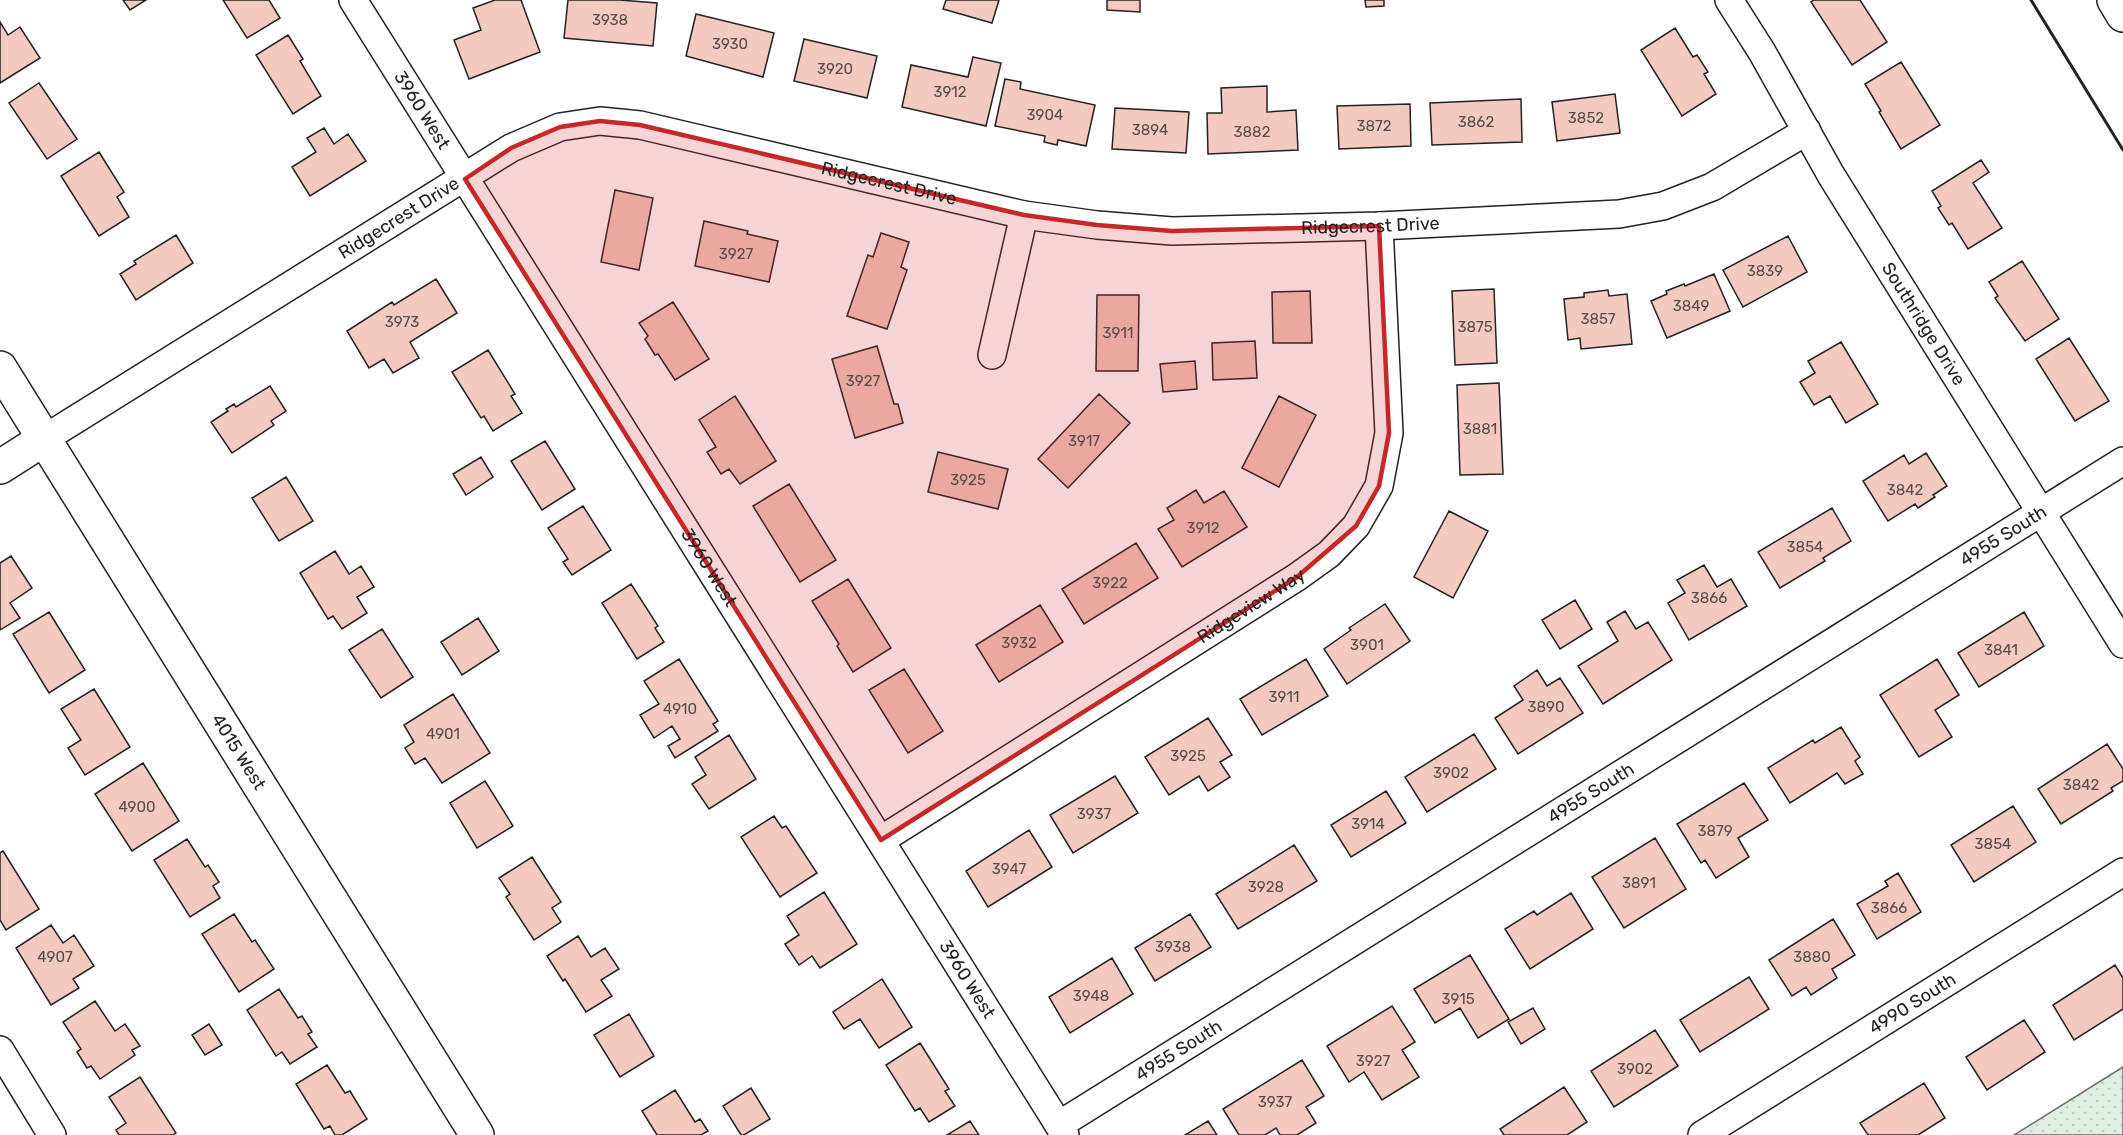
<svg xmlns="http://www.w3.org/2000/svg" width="2123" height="1135" font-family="Rubik,sans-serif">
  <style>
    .green { fill: url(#green-dots); stroke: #6f6f6f; stroke-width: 1.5 }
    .building { fill: #f3c9c0; stroke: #222; stroke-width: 1.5 }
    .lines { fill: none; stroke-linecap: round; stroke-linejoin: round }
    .street-casing { stroke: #222; stroke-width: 30 }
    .secondary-casing { stroke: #222; stroke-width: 36 }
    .highway-casing { stroke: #222; stroke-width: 36 }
    .street { stroke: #fff; stroke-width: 27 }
    .secondary { stroke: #fff; stroke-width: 33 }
    .highway { stroke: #fff; stroke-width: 33 }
    .wall { stroke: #222; stroke-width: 3 }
    .marked { fill: #c62828; fill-opacity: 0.2; stroke: #c62828; stroke-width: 4.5; stroke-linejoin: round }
    .labels { text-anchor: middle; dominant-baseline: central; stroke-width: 4.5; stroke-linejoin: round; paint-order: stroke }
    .number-label { font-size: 15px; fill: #564c4a }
    .street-label { font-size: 18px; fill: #222; stroke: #fff }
  </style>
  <defs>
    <pattern id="green-dots" width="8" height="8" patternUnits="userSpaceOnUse" patternTransform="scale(1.5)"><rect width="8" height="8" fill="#e0efe3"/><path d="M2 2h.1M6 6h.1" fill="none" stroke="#c0cdc2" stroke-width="1.8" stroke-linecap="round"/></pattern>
  </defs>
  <rect width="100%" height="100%" fill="#fff"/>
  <path class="green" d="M2123,1067v68h-109z"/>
  <path class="building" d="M123,0h23l-16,10z
    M223,0h46l11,18 -33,20z
    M495,0h26l19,52 -71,27 -15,-39 27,-10 -8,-22z
    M568,0h52l37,3 -4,43 -89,-8z
    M946,0h53l-7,23 -49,-14z
    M1107,0h33v12l-33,-2z
    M1365,0h19v6l-18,1z
    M1814,0h46l27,42 -35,23 -41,-63z
    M696,14l78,19 -11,44 -77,-21z
    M0,22l8,13 12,-8 20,31 -40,25z
    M1675,28l18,29 4,-2 11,17 -4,2 12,20 -34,22 -41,-66z
    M288,35l15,24 -3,2 21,35 -28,18 -37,-59z
    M804,39l73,17 -10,42 -73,-17z
    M973,57l28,6 -15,63 -84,-19 9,-42 57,12z
    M1901,62l39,63 -39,24 -22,-37 2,-1 -16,-27z
    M1005,79l16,3 -1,7 75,16 -9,41 -28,-6 -1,5 -13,-3 1,-6 -50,-10z
    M39,83l38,56 -30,20 -38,-56z
    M1267,86v26l29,-2 2,40 -90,4 -1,-41h15l-1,-25z
    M1615,94l5,39 -63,8 -5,-39z
    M1521,99l1,43 -90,3 -2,-42z
    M1410,104l1,42 -72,3 -2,-43z
    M1115,108l74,4 -3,41 -74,-4z
    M324,128l10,16 14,-10 18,27 -56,35 -18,-29 24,-15 -9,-14z
    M99,152l25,40 -7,5 12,20 -30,19 -38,-60z
    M1981,160l8,12 -16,11 29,45 -34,21 -16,-26 -3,2 -11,-17 3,-2 -9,-15z
    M615,190l38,8 -14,72 -38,-8z
    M704,221l44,10 -1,3 31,7 -9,41 -74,-16z
    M881,233l28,9 -8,25 6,3 -20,59 -40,-13 21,-61 5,2z
    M176,235l17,28 -57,37 -16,-26 16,-10 -2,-3z
    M1788,236l19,36 -64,35 -20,-37z
    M2022,261l37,58 -34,22 -30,-43 3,-2 -9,-14z
    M1714,274l16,37 -63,27 -16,-37 16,-7 -1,-3 18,-7 1,2z
    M436,279l21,34 -47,29 9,16 -26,15 -9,-14 -15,9 -22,-37 45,-29 2,3z
    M1494,289l3,74 -42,2 -3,-74z
    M1608,290l1,6 18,-2 5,50 -51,5 -1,-11 -12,2 -4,-41 20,-2v-4z
    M1310,291l2,52h-39l-1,-51z
    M1097,295h42l-1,76h-42z
    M673,302l36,57 -34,21 -17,-26 -3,1 -10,-16 3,-3 -9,-13z
    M2069,338l40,63 -34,20 -39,-62z
    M1255,341l2,37 -44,2 -1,-37z
    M1841,342l37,62 -32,19 -16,-27 -16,9 -14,-23 15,-9 -7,-12z
    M877,346l17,58h4l5,19 -48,15 -23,-79z
    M488,350l27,44 -4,2 11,17 -29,18 -9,-15 -3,2 -29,-46z
    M1195,361l2,28 -34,3 -3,-28z
    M1499,383l4,91 -43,1 -3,-90z
    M270,386l16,25 -15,10 3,4 -42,28 -21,-31 17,-11 -2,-2 8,-5 2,3z
    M1099,394l31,29 -62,65 -30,-29z
    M735,396l41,65 -36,23 -11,-15 -8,5 -14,-22 9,-5 -17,-27z
    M1279,396l37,19 -37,72 -37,-19z
    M545,441l30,48 -33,21 -31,-49z
    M938,452l70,17 -10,40 -70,-17z
    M1926,453l21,33 -14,9 2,2 -17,11 -3,-4 -27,17 -25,-40 41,-26 5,9z
    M481,457l12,20 -27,18 -13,-21z
    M286,477l27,44 -34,20 -27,-43z
    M789,484l47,76 -36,22 -47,-76z
    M1196,490l8,13 20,-12 23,36 -65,40 -24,-38 16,-9 -7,-12z
    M583,506l28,44 -39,25 -9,-13 5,-3 -20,-31z
    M1832,508l19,33 -28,17 2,3 -45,27 -22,-36z
    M1449,511l39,20 -35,67 -39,-21z
    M1136,543l22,35 -74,46 -22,-35z
    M335,551l14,23 12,-8 13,21 -17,10 10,16 -25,16 -9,-13 -5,3 -28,-46z
    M11,556l21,32 -22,15 10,15 -20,12v-67z
    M1704,565l13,22 14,-8 16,27 -58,34 -21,-37 17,-10 -8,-13z
    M848,579l43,69 -38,24 -16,-26 2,-2 -27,-43z
    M631,584l27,42 -3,2 9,14 -27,17 -35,-56z
    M1575,600l17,29 -32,20 -18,-29z
    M1385,604l25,37 -63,43 -23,-35 27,-19 -2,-2z
    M1040,605l23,37 -64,40 -23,-37z
    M1625,611l11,18 12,-7 24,38 -69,44 -25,-38 40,-25 -11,-19z
    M49,612l36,58 -36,23 -36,-59z
    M2024,612l20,34 -65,41 -21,-34z
    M478,618l21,33 -37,24 -21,-33z
    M382,629l31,48 -32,21 -32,-48z
    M679,659l39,62 -5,3 5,7 -43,27 -7,-12 12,-7 -8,-13 -18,12 -14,-23 19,-11 -15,-23z
    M1306,659l22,37 -66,39 -22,-36z
    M1937,659l22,36 -24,15 17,27 -33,20 -39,-62z
    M904,669l39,62 -35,22 -39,-63z
    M1537,670l10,16 13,-8 23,35 -65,41 -23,-36 28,-18 -9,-14z
    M94,689l36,58 -45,28 -17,-27 13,-8 -20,-31z
    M453,694l37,59 -48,30 -17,-25 -10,6 -10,-16 9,-6 -10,-17z
    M1208,718l24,37 -12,7 10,15 -22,14 -9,-15 -30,19 -24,-38z
    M1841,727l19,30 -5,4 8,13 -18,10 -8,-11 -47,30 -22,-35 45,-28 2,3z
    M1474,734l22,35 -69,43 -22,-35z
    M729,735l27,44 -47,30 -17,-25 14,-9 -11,-18z
    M2107,744l16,25v12l-12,7 2,3 -52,33 -23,-35z
    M143,763l36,58 -47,30 -37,-57z
    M1115,776l23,37 -65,40 -23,-38z
    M485,781l28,45 -36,22 -27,-45z
    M1744,783l24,37 -30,18 11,19 -33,21 -11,-18 -4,3 -24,-39z
    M1386,791l20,32 -55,34 -20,-32z
    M2013,806l23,36 -62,40 -23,-37z
    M774,816l8,12 4,-2 31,47 -37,24 -39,-60z
    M1029,830l23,37 -64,40 -22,-36z
    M1655,838l31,51 -62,39 -32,-51z
    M187,839l18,28 3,-2 11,17 -6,4 7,12 -30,19 -36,-57z
    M1294,845l23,36 -79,48 -22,-35z
    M3,851l36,58 -33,21 -6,-10v-67z
    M532,857l29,45 -9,6 9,14 -27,18 -28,-43 4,-3 -11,-16z
    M1898,873l23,39 -44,27 -20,-35 31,-18 -3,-5z
    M824,892l33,52 -37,24 -8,-12 -13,9 -14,-21 14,-9 -12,-19z
    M1571,893l22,36 -63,40 -25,-40 29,-18 3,4z
    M234,914l18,28 3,-2 19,29 -35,23 -37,-58z
    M1190,914l21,33 -56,34 -20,-33z
    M1833,919l22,36 -23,14 5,9 -26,17 -5,-8 -14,9 -23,-36z
    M51,925l12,18 11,-8 20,31 -21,13 6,9 -28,17 -35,-57z
    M578,936l13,21 14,-9 14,21 -18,11 11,16 -26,16 -21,-33 -2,2 -16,-25z
    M1470,955l39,64 -31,19 -18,-30 -25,15 -21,-34z
    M1112,958l21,36 -63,39 -21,-36z
    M2115,965l8,13v31l-49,31 -21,-35z
    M1749,977l20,32 -69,43 -20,-32z
    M882,979l30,48 -33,21 -19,-29 -16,10 -11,-17z
    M279,989l19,29 4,-2 10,16 -4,2 9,13 -27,17 -8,-12 -6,4 -29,-46z
    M95,1001l20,30 10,-7 15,22 -8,4 3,5 -35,24 -9,-13 -4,2 -10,-16 4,-3 -18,-27z
    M1392,1006l23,36 -13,8 17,27 -37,23 -18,-28 -15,10 -22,-36z
    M1533,1008l12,21 -24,15 -13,-22z
    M629,1014l25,42 -34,21 -26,-42z
    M2024,1020l21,32 -58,38 -21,-33z
    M209,1024l13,21 -17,10 -13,-20z
    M1655,1030l23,36 -64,41 -23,-36z
    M920,1043l29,46 -4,2 10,15 -26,16 -9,-14 -5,3 -29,-46z
    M1302,1060l22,36 -18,11 10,16 -19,12h-17l-4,-7 -11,7h-26l-16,-26z
    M327,1065l18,28 5,-2 17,28 -25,16h-7l-5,-9 -6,3 -28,-45z
    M140,1077l36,56 -3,2h-54l-3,-5 10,-7 -17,-26z
    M1924,1083l21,35 -27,17h-50l-8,-12z
    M1564,1087l23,35 -20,13h-63l-4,-6z
    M751,1088l19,31 -26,16h-3l-18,-29z
    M675,1090l20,32 5,-3 8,12 -7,4h-44l-15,-24z
    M970,1121l9,14h-32z
    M1208,1121l9,14h-32z"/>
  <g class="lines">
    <g class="street-casing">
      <g id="street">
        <path id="s1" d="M353,0l712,1135"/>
        <path id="s2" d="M1729,0l33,52 69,123 292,469"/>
        <path d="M992,355l32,-140"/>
        <path id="s3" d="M44,439l467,-291 49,-21 40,-6 40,4 384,90 73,10 75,6 207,-5 240,-12 44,-8 49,-19 95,-56"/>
        <path id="s4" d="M881,840l416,-263 32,-23 27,-28 23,-40 10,-53 -10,-207"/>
        <path d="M0,1050l52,85"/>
        <path id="s5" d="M1059,1125l1064,-664"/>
        <path id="s6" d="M1702,1135l421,-263"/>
      </g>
    </g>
    <g class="secondary-casing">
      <g id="secondary">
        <path id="s7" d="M0,368l477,767"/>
        <path d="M0,467l44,-28"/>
      </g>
    </g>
    <g class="highway-casing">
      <path id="highway" d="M2114,0l9,15"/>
    </g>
    <use href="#street" class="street"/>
    <use href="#secondary" class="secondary"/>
    <use href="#highway" class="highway"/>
    <path class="wall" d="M2031,0l92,150"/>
  </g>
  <path class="marked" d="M600,121l40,4 384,90 73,10 75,6 207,-5 10,207 -10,53 -23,40 -59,51 -416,263 -416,-661 46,-31 49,-21z"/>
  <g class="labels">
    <g class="number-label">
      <text x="610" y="20">3938</text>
      <text x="730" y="44">3930</text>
      <text x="835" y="69">3920</text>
      <text x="950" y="92">3912</text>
      <text x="1045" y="115">3904</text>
      <text x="1586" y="118">3852</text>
      <text x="1476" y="122">3862</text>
      <text x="1374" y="126">3872</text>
      <text x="1150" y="130">3894</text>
      <text x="1252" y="132">3882</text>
      <text x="736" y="254">3927</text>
      <text x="1765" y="271">3839</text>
      <text x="1691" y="306">3849</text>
      <text x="1598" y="319">3857</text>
      <text x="402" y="322">3973</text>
      <text x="1475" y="327">3875</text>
      <text x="1118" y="333">3911</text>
      <text x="863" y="381">3927</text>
      <text x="1480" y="429">3881</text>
      <text x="1084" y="441">3917</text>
      <text x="968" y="480">3925</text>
      <text x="1905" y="490">3842</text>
      <text x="1203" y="528">3912</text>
      <text x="1805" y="547">3854</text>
      <text x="1110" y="583">3922</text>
      <text x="1709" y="598">3866</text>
      <text x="1019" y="643">3932</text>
      <text x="1367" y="645">3901</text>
      <text x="2001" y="650">3841</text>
      <text x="1284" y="697">3911</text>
      <text x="1546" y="707">3890</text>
      <text x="680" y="709">4910</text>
      <text x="443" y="734">4901</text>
      <text x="1188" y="756">3925</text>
      <text x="1451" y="773">3902</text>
      <text x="2081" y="785">3842</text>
      <text x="137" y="807">4900</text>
      <text x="1094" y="814">3937</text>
      <text x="1368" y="824">3914</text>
      <text x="1715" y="831">3879</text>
      <text x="1993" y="844">3854</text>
      <text x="1009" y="869">3947</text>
      <text x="1639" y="883">3891</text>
      <text x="1266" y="887">3928</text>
      <text x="1889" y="908">3866</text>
      <text x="1173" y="947">3938</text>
      <text x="55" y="957">4907</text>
      <text x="1812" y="957">3880</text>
      <text x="1091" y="996">3948</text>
      <text x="1458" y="999">3915</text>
      <text x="1373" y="1061">3927</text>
      <text x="1635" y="1069">3902</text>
      <text x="1275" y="1102">3937</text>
    </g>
    <g class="street-label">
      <text stroke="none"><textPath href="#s1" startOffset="130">3960 West</textPath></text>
      <text stroke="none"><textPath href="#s3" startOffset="940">Ridgecrest Drive</textPath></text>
      <text stroke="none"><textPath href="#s3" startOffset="418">Ridgecrest Drive</textPath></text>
      <text stroke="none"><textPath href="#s3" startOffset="1426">Ridgecrest Drive</textPath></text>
      <text stroke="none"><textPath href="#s2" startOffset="378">Southridge Drive</textPath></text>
      <text stroke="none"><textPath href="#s5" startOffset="1113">4955 South</textPath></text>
      <text stroke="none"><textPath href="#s1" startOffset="670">3960 West</textPath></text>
      <text stroke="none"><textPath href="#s4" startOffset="438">Ridgeview Way</textPath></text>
      <text stroke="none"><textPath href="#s7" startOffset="452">4015 West</textPath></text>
      <text stroke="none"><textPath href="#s5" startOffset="627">4955 South</textPath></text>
      <text stroke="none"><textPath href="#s1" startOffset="1156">3960 West</textPath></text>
      <text stroke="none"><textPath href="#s6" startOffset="248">4990 South</textPath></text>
      <text stroke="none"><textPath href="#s5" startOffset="141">4955 South</textPath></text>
    </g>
  </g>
</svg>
